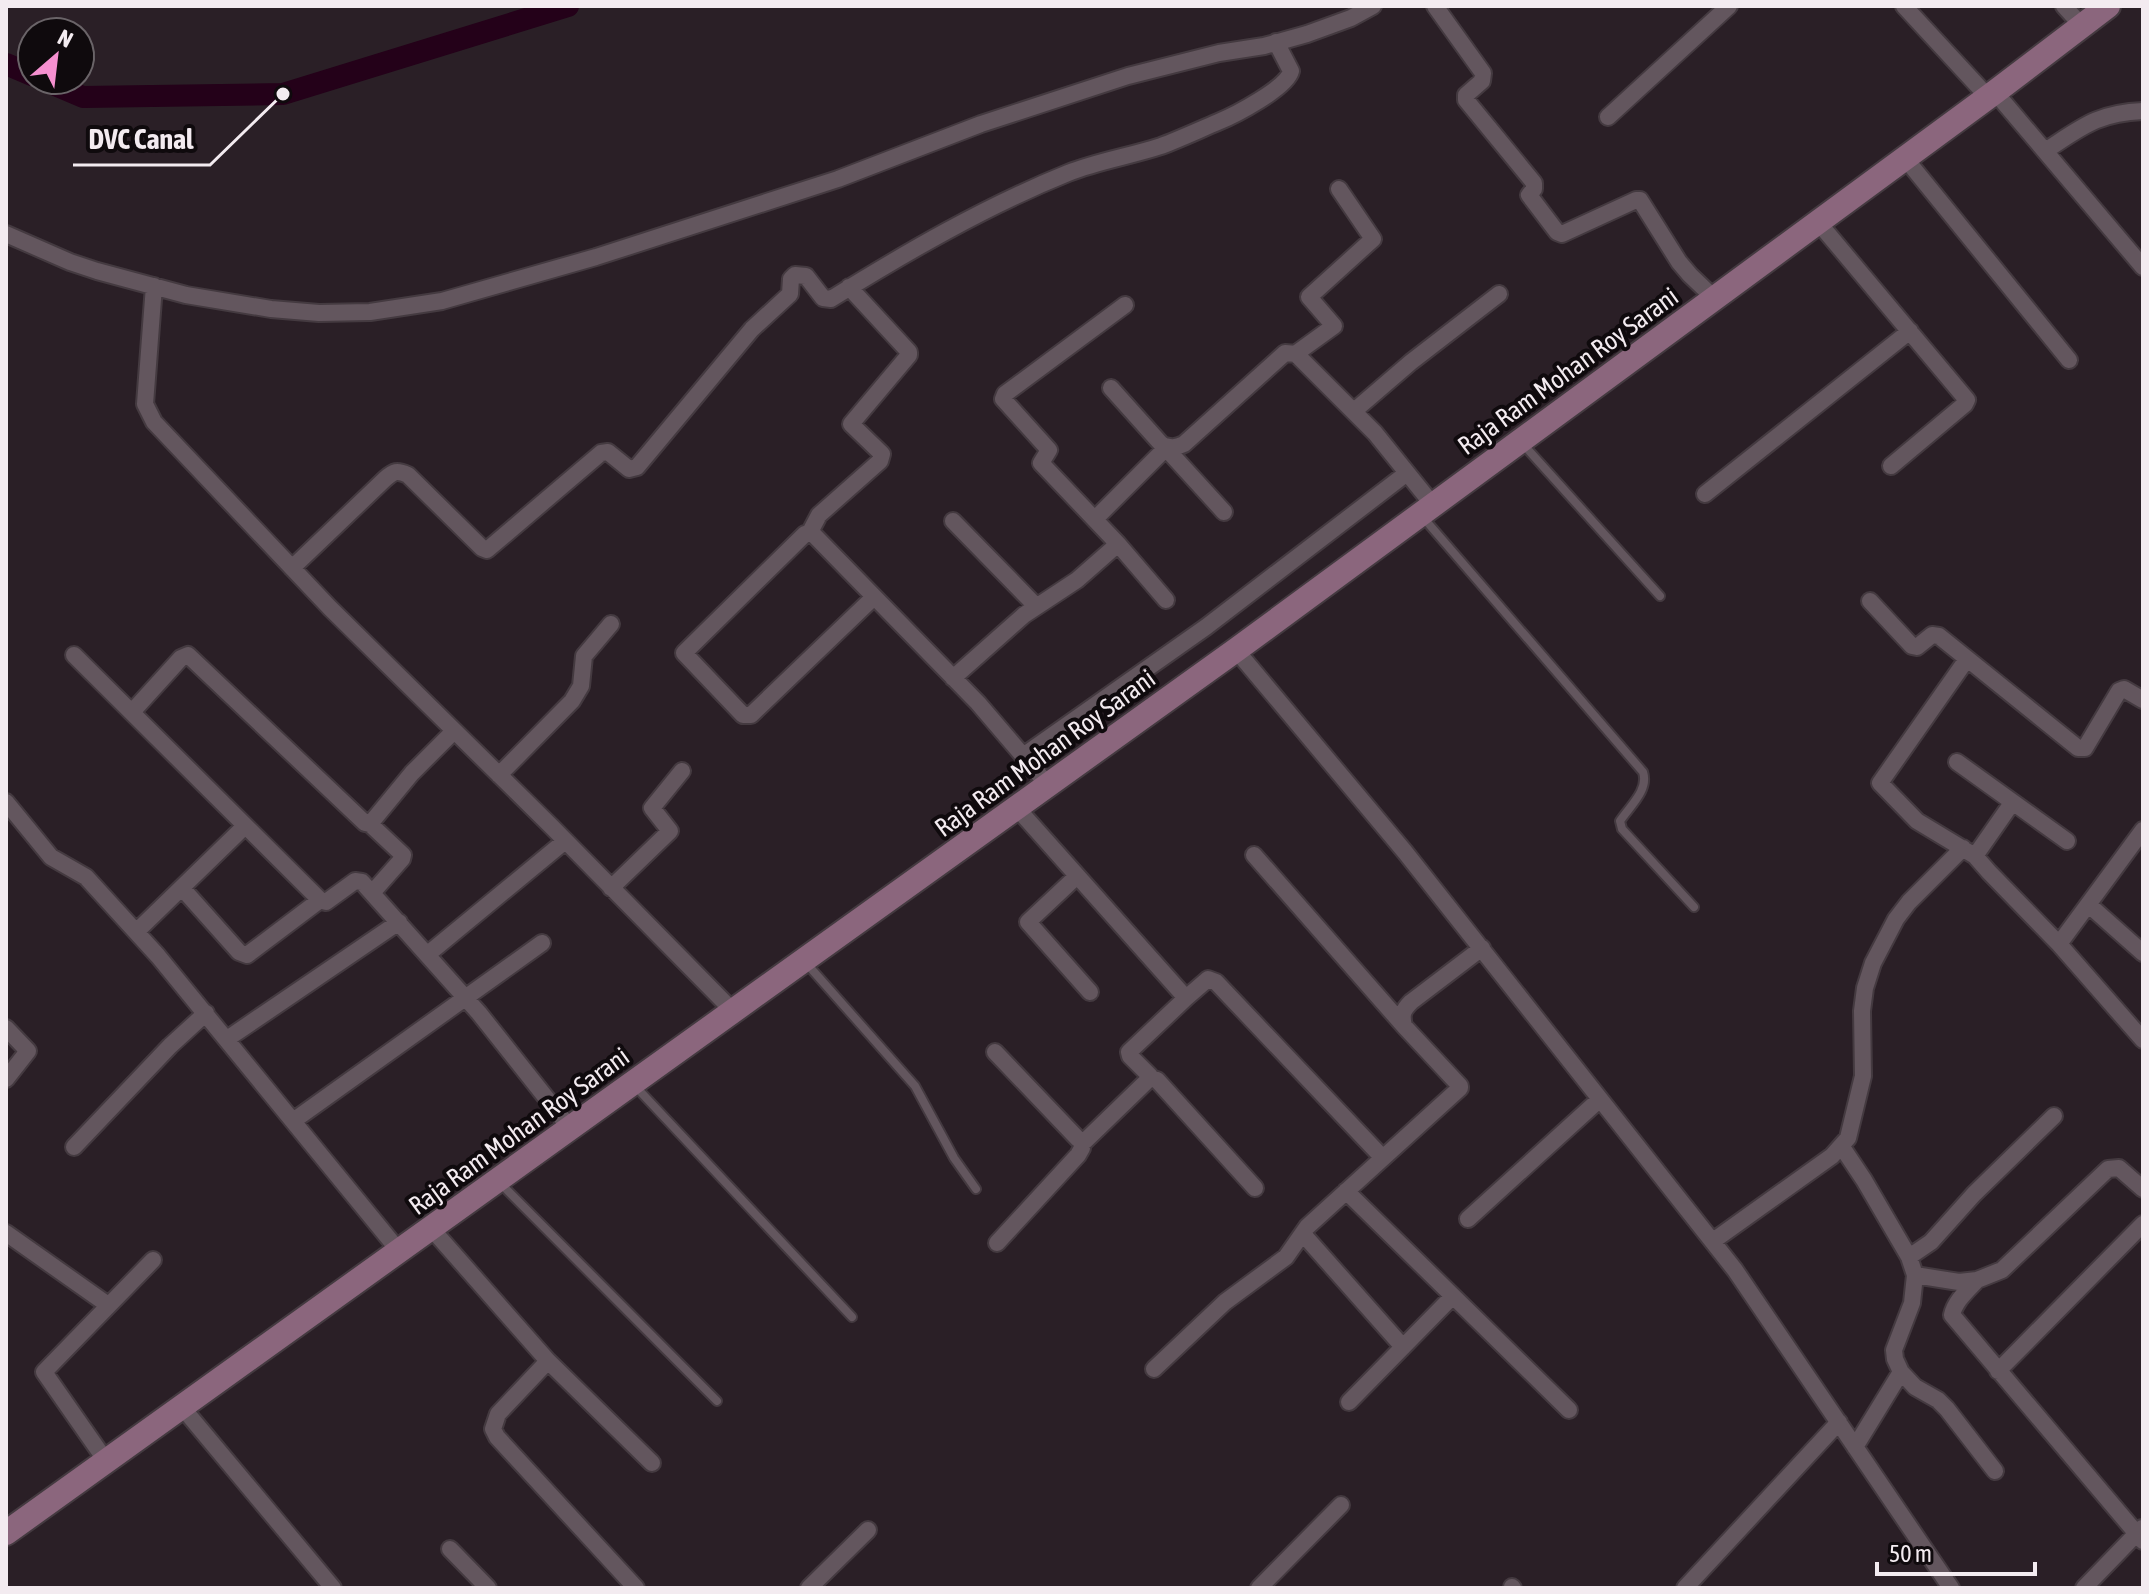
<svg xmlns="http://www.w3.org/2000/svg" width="2149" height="1594" font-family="'Asap Condensed',sans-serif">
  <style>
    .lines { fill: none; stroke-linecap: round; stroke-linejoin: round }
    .canal { stroke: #240119; stroke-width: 22 }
    .lane-casing { stroke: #443a40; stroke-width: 12 }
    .street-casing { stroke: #443a40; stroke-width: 20 }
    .secondary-casing { stroke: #443a40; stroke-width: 28 }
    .lane { stroke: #63565e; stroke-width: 8 }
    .street { stroke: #63565e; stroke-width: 16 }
    .secondary { stroke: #8b667d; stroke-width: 24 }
    .labels { text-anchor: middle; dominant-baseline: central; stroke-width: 8; stroke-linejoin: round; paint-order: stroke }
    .street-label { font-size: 26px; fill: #f3ebf0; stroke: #0f0a0d }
    .leader { fill: none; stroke: #f3ebf0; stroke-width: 3 }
    .callout-dot { fill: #f3ebf0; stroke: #0f0a0d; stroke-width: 3 }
    .callout-label { font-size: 28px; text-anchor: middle; font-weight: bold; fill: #f3ebf0; stroke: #0f0a0d; stroke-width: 8; stroke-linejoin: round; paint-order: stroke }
  </style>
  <rect width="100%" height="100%" fill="#2a1f26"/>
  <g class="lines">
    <path class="canal" d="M6,64l26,11
      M43,80l40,17 200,-3 285,-88"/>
    <g class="lane-casing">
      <path id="lane" d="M1521,442l139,154
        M1421,515l222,257c6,18 -13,34 -23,49l2,8 72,78
        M807,964l108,122 39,72 22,31
        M636,1087l216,230
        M501,1184l216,217"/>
    </g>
    <g class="street-casing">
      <path id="street" d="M1435,6l48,67 -1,8 -16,14v5l68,83v6l-5,6 28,37 5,2 74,-34h4l39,62 11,13 24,23
        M1904,6l84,91
        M2064,6l18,20
        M1995,92l148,175
        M1608,117l121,-111
        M2045,151c37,-24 52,-38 98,-40
        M1905,158l164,202
        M1339,189l34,50 -64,58 25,29 -36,26v4l77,77 58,72
        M1818,222l149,178 -2,4 -74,62
        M6,234l64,28 27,9 89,24 85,14 48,4 51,-1 72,-11 154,-44 242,-78 143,-55 147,-48 91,-23 45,-7 43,-12 44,-16 22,-12
        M154,286l-9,118 9,18 176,186 222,219 181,184
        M1111,388l51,57c9,3 13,3 22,-1l101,-91 12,1
        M1354,411l57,-49 88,-68
        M1163,445l61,67
        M1705,494l205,-163
        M1096,518l70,-70
        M953,521l83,85
        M810,532l9,-17 61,-54 2,-7 -31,-30 58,-69v-3l-60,-65
        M1118,544l48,56
        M292,568l93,-89c9,-8 12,-9 23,-4l74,73 5,2 114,-97 7,-1 21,17 8,-2 115,-138 38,-35 1,-15 4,-4 11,1 17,22 8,1c76,-47 153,-92 237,-126 30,-12 63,-17 93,-27 19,-7 38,-16 57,-24 17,-7 69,-34 73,-51l-15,-29
        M874,597l-123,118h-8l-59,-62 121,-119 7,-1 166,170 70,82
        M1870,601l42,45 5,1 15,-12 7,1 139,112h7l34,-57 5,-2 19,11
        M1236,650l169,202 330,418 216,318
        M74,655l246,245 6,2 29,-21 7,1 117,131 91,115
        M1967,659l-87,124 37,38 58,35 14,16 70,72 84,96
        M953,678l71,-63 53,-35 41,-36 -77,-81 8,-13 -46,-51 2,-5 120,-89
        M132,712l49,-54 7,-3 177,168 5,1 42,-51 42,-42
        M1023,756l183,-129 201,-154
        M1957,762l110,79
        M499,775l73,-74 9,-15 3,-30 27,-32
        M6,802l45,55 35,20 72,79 241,295
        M1017,808l169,190 22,-19 8,3 166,175
        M370,824l33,31 -1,4 -30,34
        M1254,855l150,171
        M1975,856l37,-53
        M1077,876l-49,46 62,70
        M182,888l57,64 8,3 73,-55
        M611,888l59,-57 -18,-23 30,-37
        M2089,905l54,48
        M136,932l109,-106
        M2059,944l84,-114
        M428,954l137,-113
        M6,1028l22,23 -22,28
        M227,1039l172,-117
        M995,1052l83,87 7,2 64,-62 1,-3 -20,-20 -1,-4 57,-54
        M1150,1078l7,2 98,108
        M293,1121l249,-178
        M74,1147l96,-101 36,-33
        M1842,1147l22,33 45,77 6,18 -3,28 -18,47 1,9 6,13 14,15 23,13 9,9 48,62
        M1346,1191l223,219
        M1468,1219l132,-120
        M431,1228l117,133 104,102
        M6,1233l102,72
        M1303,1234l100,113
        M1713,1241l119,-85 16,-18 15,-62 -1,-65 3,-23 8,-25 23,-44 13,-17 54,-54
        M997,1243l81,-88 4,-7v-7
        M1909,1257l22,-15 43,-48 80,-78
        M1915,1275l44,7 18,-2 25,-10 106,-101 11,-1 24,21
        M1977,1280c-10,11 -22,21 -25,35l191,226
        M548,1361l-50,53 -5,15 4,8 139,151
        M1154,1369l71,-67 61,-45 21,-30 153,-139v-2l-56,-60c-3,-12 -1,-16 7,-24l71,-54
        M1998,1371l145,-147
        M1349,1402l104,-106
        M182,1407l151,181
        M1855,1447l46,-75
        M106,1461l-62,-89 109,-112
        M450,1549l38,39
        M1512,1587l1,1
        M809,1588l59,-58
        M1259,1588l82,-83
        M1685,1588l154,-166
        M2084,1588l58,-60"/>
    </g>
    <g class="secondary-casing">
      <path id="secondary" d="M6,1533l1230,-883 759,-558 113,-86"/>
    </g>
    <use href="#lane" class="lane"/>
    <use href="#street" class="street"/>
    <use href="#secondary" class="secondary"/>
  </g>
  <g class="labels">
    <g class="street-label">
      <text transform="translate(1568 371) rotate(-36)">Raja Ram Mohan Roy Sarani</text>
      <text transform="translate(1045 753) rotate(-36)">Raja Ram Mohan Roy Sarani</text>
      <text transform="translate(519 1131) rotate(-36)">Raja Ram Mohan Roy Sarani</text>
    </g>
  </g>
  <path class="leader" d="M283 94L210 165H73"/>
  <circle class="callout-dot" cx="283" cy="94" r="8"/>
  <g class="callout-label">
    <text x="141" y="149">DVC Canal</text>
  </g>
  <rect width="2149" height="1594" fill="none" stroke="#f3ebf0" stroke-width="16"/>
  <g transform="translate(56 56) rotate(28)"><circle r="38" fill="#0f0a0d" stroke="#6a6468" stroke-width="2"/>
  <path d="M0-6L14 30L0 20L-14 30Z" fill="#f690d0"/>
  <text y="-12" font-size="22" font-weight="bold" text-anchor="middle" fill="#f3ebf0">N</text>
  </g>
  <path d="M1877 1562v12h158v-12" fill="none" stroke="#f3ebf0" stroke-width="4"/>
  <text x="1889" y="1562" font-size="24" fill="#f3ebf0" stroke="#0f0a0d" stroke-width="6" paint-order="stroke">50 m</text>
</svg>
